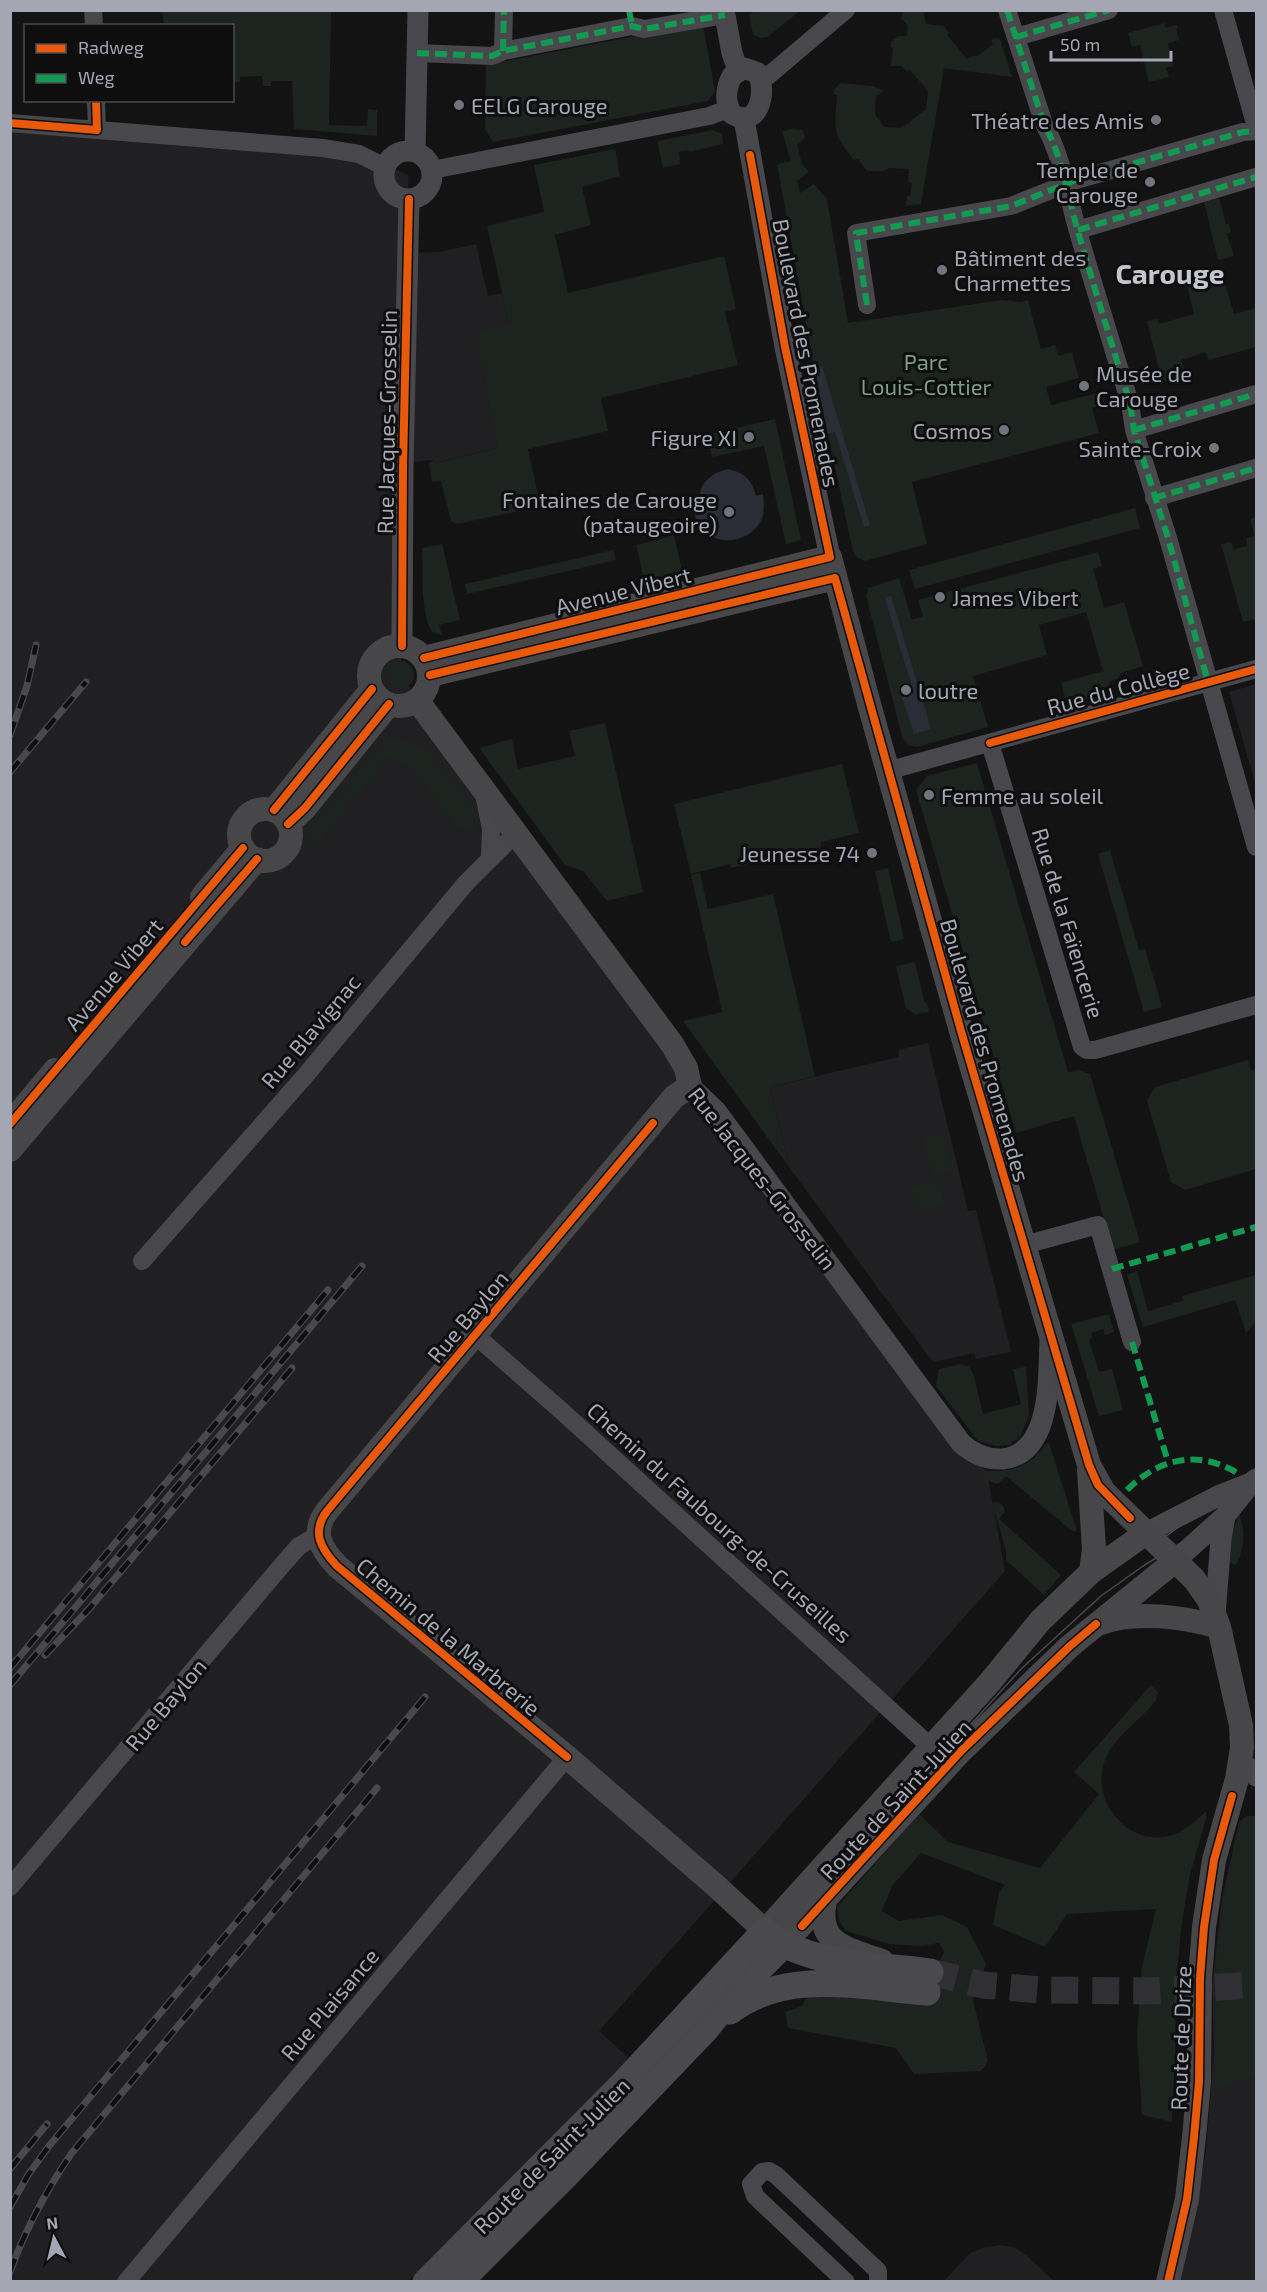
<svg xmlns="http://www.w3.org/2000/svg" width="1267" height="2292" font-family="'Exo 2',sans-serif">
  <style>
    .built { fill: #202022 }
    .green { fill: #1d231f }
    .water { fill: #2a2d36 }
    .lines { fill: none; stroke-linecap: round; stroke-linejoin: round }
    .primary-tunnel { stroke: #303034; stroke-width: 27; stroke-dasharray: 27 14; stroke-linecap: butt }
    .minor { stroke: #48484c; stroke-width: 18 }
    .tertiary { stroke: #48484c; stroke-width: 21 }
    .secondary { stroke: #47474a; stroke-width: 24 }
    .primary { stroke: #4a4a4e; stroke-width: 27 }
    .tram { stroke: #49494d; stroke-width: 1.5 }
    .rail-casing { stroke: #49494d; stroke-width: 7 }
    .rail { stroke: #0e0e0f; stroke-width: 4.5; stroke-dasharray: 14; stroke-linecap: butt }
    .quiet { stroke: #139951; stroke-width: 6; stroke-dasharray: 12 6; stroke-linecap: butt }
    .cycleway-casing { stroke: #0e0e0f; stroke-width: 11 }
    .cycleway { stroke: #e8590c; stroke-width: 8 }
    .poi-dot { fill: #72737c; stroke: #0e0e0f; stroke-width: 2 }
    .labels { text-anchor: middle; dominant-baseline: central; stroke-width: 6; stroke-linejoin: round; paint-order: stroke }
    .poi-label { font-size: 22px; fill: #a5a6b4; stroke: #0e0e0f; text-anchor: end }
    .street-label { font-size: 22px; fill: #a5a6b4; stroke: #0e0e0f }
    .park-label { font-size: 22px; fill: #7d9d87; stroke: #0e0e0f }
    .district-label { font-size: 28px; font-weight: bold; fill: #c6c6d0; stroke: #0e0e0f }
  </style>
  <rect width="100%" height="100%" fill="#131314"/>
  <path class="built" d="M10,122l345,29 53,24 3,78 28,-1 37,-8 12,52 14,-3 7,31 -11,124 -64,15 -1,-3 -30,3 -2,213 586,797 18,98 -406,460 33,30 -199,194 -25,26h-397z
    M1256,684v102l-27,-94z
    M928,1043l40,168 8,-1 35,142 -35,7 -2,-6 -40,9 -5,-5 -140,-190 -19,-80 129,-30 -1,-7z
    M1246,1816h10v465l-75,1 25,-131 8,-98 -2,-67 10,-87 17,-77z
    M998,2245l15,2 13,8 28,26h-110l26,-28 13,-5z"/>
  <path class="green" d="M159,11h172l-2,114 38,1 1,-17 9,1v26l-83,-7 -2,-48h-21v5h-8l-1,-10 -22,1v5l-7,1 -1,-57 -68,-1 -1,-9z
    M755,11v-1l45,1 -33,26 -7,1 -7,-4 -4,-20z
    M903,11h20l3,13 18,2 5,7 -2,2 20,24 4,-3h7l15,-12 -2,-3 3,-3 6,1 12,38 -68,-9 -23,136 -15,2 1,-10h3l2,-13 -4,-1 1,-13 -20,-1 -4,3h-18l-9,-12 -4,1c-23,-29 -19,-29 -17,-65l-3,-1v-5l7,-6 32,3 11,5 -8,6 -1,17 9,13 18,1 24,-19 2,-18 -18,-21 -3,2 -5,-6h-11l2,-18 -2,-1v-5l7,-6h9l1,-10 -7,-8z
    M1164,23l1,5 12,-3 1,4h-2l3,11 -11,3 5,23 -7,2 3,9 -20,5 -9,-37 -8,2 -4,-14z
    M699,24l4,1 12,66 -7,10 -215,41 -8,-13 1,-66 14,-1z
    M792,129l11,1 2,8 -8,7 5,19 7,8 -12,9 3,12 14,-9 13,15 21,124 154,-23 18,2 8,-2 13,49 14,-4 3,11 14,-4 7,26 -33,9 5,18 50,-13 4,12 -13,4 7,25 -187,49 15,62 -62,17 -7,-3 -5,-6 -39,-184 -37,-204 14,-3 -9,-30z
    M713,130l9,4 1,10 -34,8 -1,-2 -9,2 1,12 -17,4 -6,-27z
    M615,149l5,27 -38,11 9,38 -36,10 13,58 156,-37 12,53 -11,3 13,53 -137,33 7,33 -80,18 10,46 -9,4v10l-73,15 -5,-3 -10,-40 -9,1 -3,-19 5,-3 1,3 63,-15 -22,-116 33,-8 -22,-98 57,-14 -10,-47z
    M1219,198l7,26h3l2,8 -4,2 7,22 -16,4 -14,-58z
    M1222,273l12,41 22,-6v39l-47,13 -4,-8 -24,8 5,15 -24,7 -15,-61 10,-2 2,5 35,-10 -8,-31z
    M775,419l26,121 -15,4 -22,-98 -52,11 -6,-22z
    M1135,508l5,20 -225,61 -6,-19z
    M1256,517v102l-13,3 -22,-78 10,-2 3,7 13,-3 -1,-8 9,-2 -5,-17z
    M674,535l9,40 -38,9 -9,-39z
    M442,544l18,76 -21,5 3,10 -10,-3c-12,-23 -9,-58 -10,-84z
    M613,550l3,10 -149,34 -2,-10z
    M1098,552l4,14 -9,3 11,39 20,-6 19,64 -22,7 -3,5 -9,4 3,11 -42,11 -4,-3 -5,-18 42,-12 -17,-59 -47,13 8,30 -74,21 15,51 -71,20 -9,-2 -6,-8 -36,-141 2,-8 31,-10 13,42 11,-4 -5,-16z
    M386 675a14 14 0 1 1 28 0a14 14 0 1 1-28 0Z
    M605,723l38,169 -36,9 -24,-30 -18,-6 -86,-117 33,-9 6,30 57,-13 -6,-25z
    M386,739c12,0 22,0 32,6 14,8 54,56 59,71 2,5 2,9 0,14l-19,-3 -42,-55 -9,-7 -18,-8 -79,96 -4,-9 4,-16z
    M977,763l91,309 11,-2 11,4 50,168 -27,8 -39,-134 -58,17 -100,-343 11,-14z
    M842,764l17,69 -38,9v5l-90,21 -1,-4 -39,10 -17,-70z
    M1110,850l29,100 6,-1 17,58 -18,5 -46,-158z
    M888,868l16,71 -13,3 -16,-71z
    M700,873l8,36 65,-15 42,182 -45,11 19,80 -106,-146 39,-9 -31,-137z
    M915,962l10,41 2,-1 2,10 -14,2 -9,-6 -10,-42z
    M1248,1060l3,11 5,-2v100l-71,21 -14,-8 -24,-81 8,-14z
    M942,1133l10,38 -20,4 -9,-38z
    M939,1181l6,23 -29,7 -5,-24z
    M1137,1271l11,40 35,-10 -1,-5 74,-21v46l-10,12 -11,-33 -92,27 -16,-52z
    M1109,1314l5,18 -9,3 -2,-6 -12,4 1,5 -3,2 10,32 13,-3 11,41 -24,6 -28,-92z
    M961,1364l8,3 4,6 10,41 38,-10 -8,-35 13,-2 3,49 -9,20 -11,9 -13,1 -18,-5 -42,-55 3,-17z
    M1047,1443h2l28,88h-5l-66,-55 -8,8 -9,-3 -6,-6v-4c30,1 46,-4 64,-28z
    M997,1502l6,3 2,6 -6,8 62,56 -17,20 -38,-35v-9l-14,-48z
    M1239,1514c7,18 6,34 -3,51l-10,-4 5,-25z
    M1151,1685l7,7 -2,8c-16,22 -44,37 -52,63 -13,41 27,85 68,72 13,-4 24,-14 34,-24v8l-16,55 -8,48 -6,59 -1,83 -3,58 -30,-7 -5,-80 5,-69 14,-57 -89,5 -22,33 -52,-22 6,-33 6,-7 -84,-32 -29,33 -10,25 17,10 43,-6 25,12 19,37 -13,36 15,61 -7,10 -67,3 -18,-26 -108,-20 -3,-16 17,-6 7,-12 129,-29 6,-13 -5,-9 -19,3 -31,-2 -43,-13 -7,-10 -2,-14 82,-93 29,28 92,26 59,-74 -25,-22z
    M1247,1818h9v257l-42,15 2,-31 -2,-80 10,-78 11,-60 6,-19z"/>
  <path class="water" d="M822,366l48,159 -6,2 -29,-95 -7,2 -14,-66z
    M728,469c17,4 24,11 28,27l7,-2c1,9 2,20 -3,28 -11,20 -40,25 -57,8 -8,-8 -9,-19 -11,-30l7,-2c2,-17 13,-25 29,-29z
    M891,596l40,133 -17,5 -12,-37 12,-4 -29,-95z"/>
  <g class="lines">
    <path class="primary-tunnel" d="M930,1972l53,13 57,5 111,1 105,-6"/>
    <path class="minor" d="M93,10l1,16
      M1007,10l37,114c18,32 23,69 33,104 17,59 35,117 53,175l4,27 34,108 88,309
      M1223,10l33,117
      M1016,37l93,-27
      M503,51l1,-41
      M417,53l75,3 11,-5 129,-25 12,3 81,-14
      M761,80l7,-4 78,-66
      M96,100l1,30
      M10,123l313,25 36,6 26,13
      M432,170l277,-54 19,-7
      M1078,230l178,-53
      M867,305l-11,-72 155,-27 65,-26 167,-48 13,-1
      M1134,430l122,-36
      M1154,498l102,-30
      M990,743l92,304 5,3h8l161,-45
      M887,771l369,-102
      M484,794l7,35 -1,28
      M1024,1245l74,-20 34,117
      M142,1261l163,-185 161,-193 50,-50
      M475,1335l90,79 367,334
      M10,1887l273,-323 16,-18 19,-11
      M126,2282l441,-525
      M846,2282l-91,-86 -4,-12 11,-12 7,-1 7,4 102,96v11"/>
    <path class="tertiary" d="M724,10l8,43 6,17
      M744,68l14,5c9,19 1,57 -26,41 -8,-12 -6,-26 0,-38z
      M744,119l41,228 45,210
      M384 175a24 24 0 1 1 48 0a24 24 0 1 1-48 0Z
      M415,152l3,-142
      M402,646l1,-178 6,-269
      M690,1086l26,25 245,332c11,10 26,17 42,16 50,-6 45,-83 47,-119
      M1146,1533l72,-37 30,-12
      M1175,1561l50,-45 26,-33 5,-4
      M1215,1615l6,-76 4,-23
      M1241,1761l15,15"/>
    <path class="secondary" d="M369 676a30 30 0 1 1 60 0a30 30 0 1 1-60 0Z
      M424,658l406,-101 39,147 92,327 128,434 15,27 90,87 15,21 10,27 22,98 1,23 -5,31 -23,81 -10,67 -4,51 -1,104 -5,55 -7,62 -19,83
      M430,675l405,-97
      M417,700l255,344 14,24 4,18 -16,11 -347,414c-16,21 -6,38 10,55l230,191 148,128 50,46 225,-249 50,-61 51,-49 55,-39
      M239 835a26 26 0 1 1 52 0a26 26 0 1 1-52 0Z
      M274,810l98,-121
      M288,824l17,-16 84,-104
      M202,897l41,-49
      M10,1124l45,-54
      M10,1150l247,-291
      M1089,1470l5,79 -3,23
      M1101,1623c34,-13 83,-6 118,4
      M825,1901c-10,44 24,48 57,60
      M783,1945l178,-194 109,-105 105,-85"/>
    <path class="primary" d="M730,2011c56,-43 132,-24 197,-19
      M426,2282l198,-199 141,-152c40,35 114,34 165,41
      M459,2282l109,-109 137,-143 29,-36 49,-49"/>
    <path class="tram" d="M1219,10l37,130
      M1157,1543l39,-29 60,-40
      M442,2282l160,-160 173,-182 246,-271 80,-73 42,-30 59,-36 54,-46"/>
    <g class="rail-casing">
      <path id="rail" d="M10,735l17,-49 9,-41
        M10,772l76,-90
        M45,1655l44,-46 203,-241
        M10,1668l318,-378
        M10,1685l352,-419
        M10,2169l37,-45
        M10,2207l18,-32 21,-29 376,-449
        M10,2272c15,-42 36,-81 61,-118l306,-366"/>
    </g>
    <use href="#rail" class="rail"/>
    <path class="quiet" d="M629,10l3,16
      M1007,10l37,114c18,32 23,69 33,104 17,59 35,117 53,175l4,27 34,108 40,144
      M1016,37l93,-27
      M503,51l1,-41
      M417,53l75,3 11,-5 129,-25 12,3 81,-14
      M1078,230l178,-53
      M867,305l-11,-72 155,-27 65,-26 167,-48 13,-1
      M1134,430l122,-36
      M1154,498l102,-30
      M1112,1269l144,-42
      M1132,1342l36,120
      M1127,1490c32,-32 72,-41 112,-16"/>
    <g class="cycleway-casing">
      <path id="cycleway" d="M10,123l87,7 -1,-30
        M402,646l1,-178 6,-269
        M424,658l406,-101 -45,-210 -35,-192
        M430,675l405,-97 126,453 128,434 9,20 32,33
        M990,743l266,-74
        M274,810l98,-121
        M288,824l17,-16 84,-104
        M185,942l72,-83
        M10,1124l233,-276
        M567,1757l-230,-191c-16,-17 -26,-34 -10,-55l326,-388
        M802,1926l159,-175 109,-105 26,-22
        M1168,2282l19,-83 7,-62 5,-55 1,-104 4,-51 10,-67 18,-64"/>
    </g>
    <use href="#cycleway" class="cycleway"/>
  </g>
  <g class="poi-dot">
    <circle cx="459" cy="105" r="6"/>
    <circle cx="1156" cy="120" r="6"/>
    <circle cx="1150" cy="182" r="6"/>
    <circle cx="942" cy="270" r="6"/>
    <circle cx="1084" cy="386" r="6"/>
    <circle cx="1004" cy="430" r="6"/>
    <circle cx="749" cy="437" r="6"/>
    <circle cx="1214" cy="448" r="6"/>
    <circle cx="729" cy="512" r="6"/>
    <circle cx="940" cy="597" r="6"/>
    <circle cx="906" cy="690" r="6"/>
    <circle cx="929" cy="795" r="6"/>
    <circle cx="872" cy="853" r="6"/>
  </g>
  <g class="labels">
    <g class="poi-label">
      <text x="471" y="105" text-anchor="start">EELG Carouge</text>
      <text x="1144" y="120">Théatre des Amis</text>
      <text x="1138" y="169">Temple de<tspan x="1138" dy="25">Carouge</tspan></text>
      <text x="954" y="257" text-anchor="start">Bâtiment des<tspan x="954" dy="25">Charmettes</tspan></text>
      <text x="1096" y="373" text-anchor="start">Musée de<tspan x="1096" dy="25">Carouge</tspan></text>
      <text x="992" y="430">Cosmos</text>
      <text x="737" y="437">Figure XI</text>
      <text x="1202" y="448">Sainte-Croix</text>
      <text x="717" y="499">Fontaines de Carouge<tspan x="717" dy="25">(pataugeoire)</tspan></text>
      <text x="952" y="597" text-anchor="start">James Vibert</text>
      <text x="918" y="690" text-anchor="start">loutre</text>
      <text x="941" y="795" text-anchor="start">Femme au soleil</text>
      <text x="860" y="853">Jeunesse 74</text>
    </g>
    <g class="street-label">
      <text transform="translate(807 353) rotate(79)">Boulevard des Promenades</text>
      <text transform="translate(386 422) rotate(-89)">Rue Jacques-Grosselin</text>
      <text transform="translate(623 590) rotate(-14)">Avenue Vibert</text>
      <text transform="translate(1118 688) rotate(-15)">Rue du Collège</text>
      <text transform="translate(1069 923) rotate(73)">Rue de la Faïencerie</text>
      <text transform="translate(113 974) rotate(-50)">Avenue Vibert</text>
      <text transform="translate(310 1031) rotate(-50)">Rue Blavignac</text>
      <text transform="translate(986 1050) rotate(74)">Boulevard des Promenades</text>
      <text transform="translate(763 1178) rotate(52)">Rue Jacques-Grosselin</text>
      <text transform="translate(467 1316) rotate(-50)">Rue Baylon</text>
      <text transform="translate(720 1522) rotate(42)">Chemin du Faubourg-de-Cruseilles</text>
      <text transform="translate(449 1636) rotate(40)">Chemin de la Marbrerie</text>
      <text transform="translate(165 1704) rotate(-50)">Rue Baylon</text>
      <text transform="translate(895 1799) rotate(-47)">Route de Saint-Julien</text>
      <text transform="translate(329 2004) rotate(-50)">Rue Plaisance</text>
      <text transform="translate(1180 2038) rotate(-88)">Route de Drize</text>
      <text transform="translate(551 2155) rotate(-45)">Route de Saint-Julien</text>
    </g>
    <g class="park-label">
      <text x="926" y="361">Parc<tspan x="926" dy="25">Louis-Cottier</tspan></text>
    </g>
    <g class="district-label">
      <text x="1170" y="273">Carouge</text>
    </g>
  </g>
  <rect width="1267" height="2292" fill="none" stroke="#a5a6b4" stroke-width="24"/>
  <rect x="24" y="24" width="210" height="78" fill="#0e0e0f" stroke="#4a4b51" stroke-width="1.5"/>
  <rect x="36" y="44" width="30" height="9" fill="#e8590c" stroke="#4a4b51" stroke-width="1.5"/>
  <text x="78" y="54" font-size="18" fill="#a5a6b4">Radweg</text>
  <rect x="36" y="74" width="30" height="9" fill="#139951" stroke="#4a4b51" stroke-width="1.5"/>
  <text x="78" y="84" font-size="18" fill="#a5a6b4">Weg</text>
  <g transform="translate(54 2238) rotate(353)" stroke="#0e0e0f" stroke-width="4.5" paint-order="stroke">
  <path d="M0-4.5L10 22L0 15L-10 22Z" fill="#a5a6b4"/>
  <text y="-9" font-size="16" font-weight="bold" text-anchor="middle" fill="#a5a6b4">N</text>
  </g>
  <path d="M1051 51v9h120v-9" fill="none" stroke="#a5a6b4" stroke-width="3"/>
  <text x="1060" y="51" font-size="18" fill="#a5a6b4" stroke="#0e0e0f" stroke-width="4.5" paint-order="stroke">50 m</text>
</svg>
